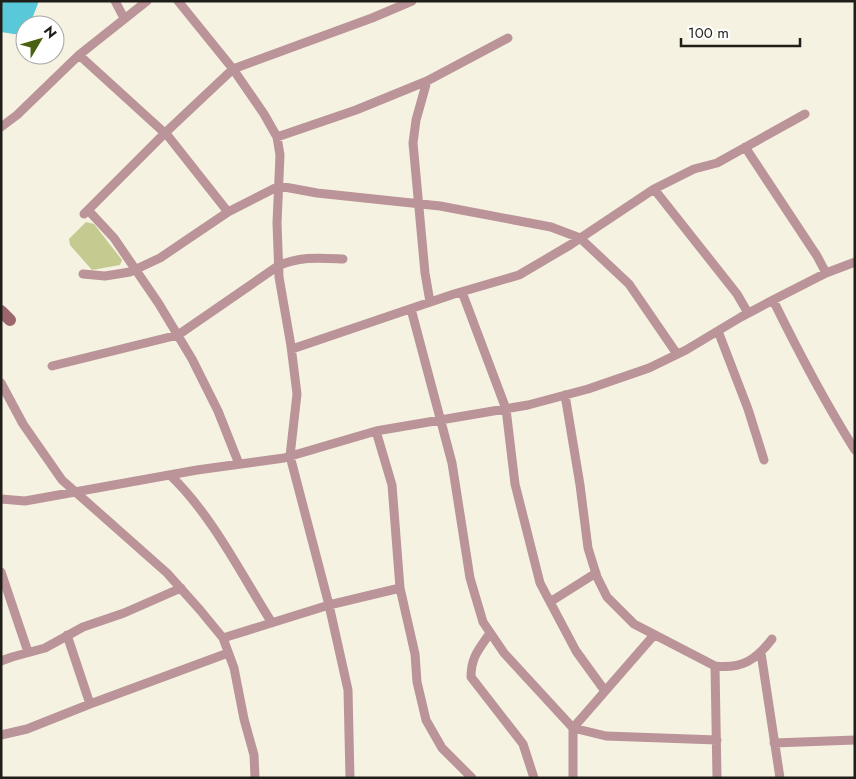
<svg xmlns="http://www.w3.org/2000/svg" width="856" height="779" font-family="Jost,sans-serif">
  <style>
    .green { fill: #c5ca90 }
    .water { fill: #59c8d9 }
    .lines { fill: none; stroke-linecap: round; stroke-linejoin: round }
    .street { stroke: #ba9498; stroke-width: 9 }
    .secondary { stroke: #9c666d; stroke-width: 12 }
  </style>
  <rect width="100%" height="100%" fill="#f6f2e1"/>
  <path class="green" d="M86,222l8,2 28,36 -2,5 -28,5 -22,-25 -1,-6z"/>
  <path class="water" d="M1,1h38l-9,23 -5,1v5l-5,5 -19,-3z"/>
  <g class="lines">
    <path class="street" d="M115,1l9,17
      M178,1l55,68 31,45 13,23 3,18 -3,68 2,54 12,69 6,48 -7,62 39,149 19,85 2,88
      M79,55l89,81 60,76
      M427,81l-11,39 -3,23 12,130 5,29
      M1,127l16,-12 62,-60 68,-54
      M277,137l79,-27 71,-29 81,-43
      M745,147l72,109 9,17
      M654,189l83,105 11,19
      M88,210l26,28 45,66 33,55 26,52 21,53
      M84,214l81,-81 68,-64 139,-51 40,-17
      M83,274l22,2 25,-4 30,-14 68,-46 51,-26 38,7 123,13 111,21 29,11 49,46 48,70
      M462,292l44,117 9,75 25,99 36,68 29,40
      M773,300c25,51 51,101 82,150
      M411,309l41,154 18,115 13,44 21,31 69,75 33,8 111,4
      M718,331l30,78 16,51
      M292,349l162,-55 65,-19 51,-30 84,-56 40,-20 23,-6 88,-49
      M52,366l126,-31 100,-69c21,-10 43,-8 65,-7
      M1,383l22,41 39,56 105,93 33,37 23,28 11,30 10,51 10,36 1,23
      M565,395l15,90 8,63 9,29 10,20 27,27 81,42c27,3 41,-6 57,-27
      M376,431l16,54 8,103 15,66 2,28 9,38 16,28 30,30
      M170,475c42,40 71,99 102,148
      M1,499l24,2 172,-31 87,-12 92,-27 152,-26 60,-16 61,-21 37,-18 55,-33 32,-17 53,-27 29,-11
      M1,572l27,80
      M550,602l46,-29
      M490,633c-11,16 -19,24 -19,44l52,67 11,34
      M67,635l23,69
      M223,638l106,-33 71,-17
      M761,653l19,125
      M1,661l11,-4 33,-9 38,-21 41,-14 57,-25
      M715,666l2,112
      M1,735l26,-6 63,-25 138,-51
      M774,743l81,-3
      M573,778v-50l81,-93"/>
    <path class="secondary" d="M1,311l9,9"/>
  </g>
  <rect width="856" height="779" fill="none" stroke="#1f1e18" stroke-width="5"/>
  <g transform="translate(40 40) rotate(52)"><circle r="24" fill="#ffffff" stroke="#a5a5a3"/>
  <path d="M0-4L9 19L0 12L-9 19Z" fill="#496110"/>
  <text y="-8" font-size="14" font-weight="bold" text-anchor="middle" fill="#1f1e18">N</text>
  </g>
  <path d="M681 38v8h119v-8" fill="none" stroke="#1f1e18" stroke-width="2.5"/>
  <text x="688" y="38" font-size="15" fill="#1f1e18" stroke="#ffffff" stroke-width="4" paint-order="stroke">100 m</text>
</svg>
